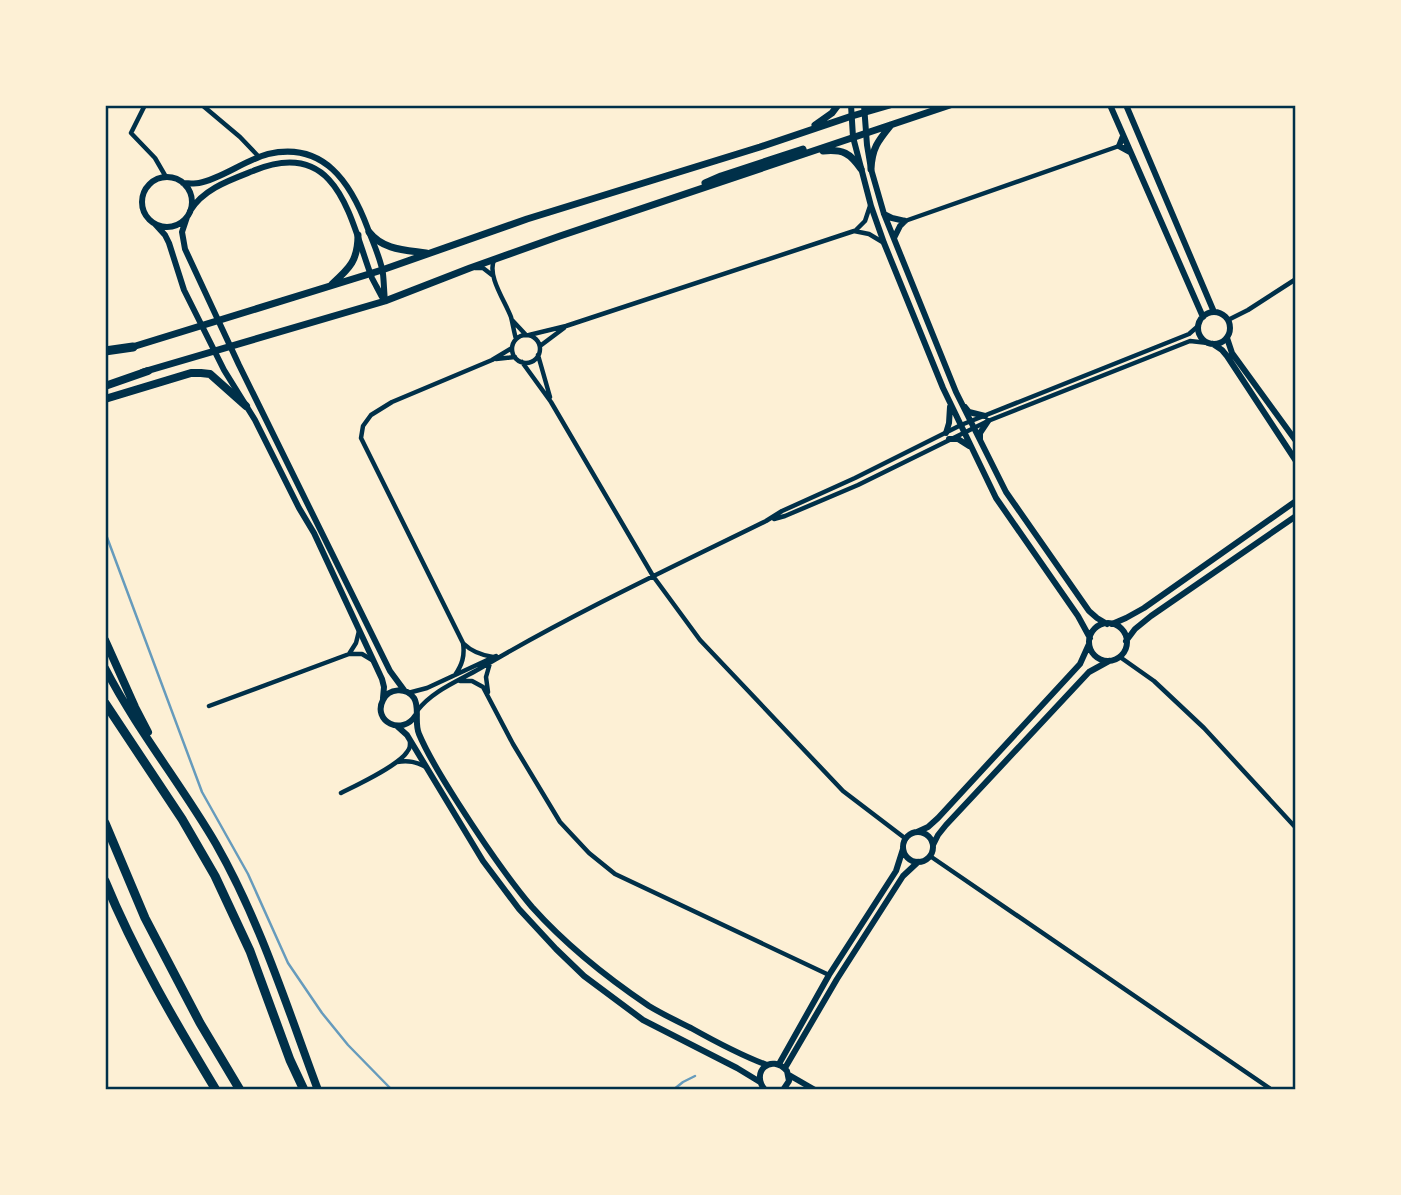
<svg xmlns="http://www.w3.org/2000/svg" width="1401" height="1195" font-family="'IBM Plex Serif',serif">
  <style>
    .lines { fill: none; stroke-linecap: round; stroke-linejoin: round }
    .stream { stroke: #669bbc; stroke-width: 2.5 }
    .minor { stroke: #003049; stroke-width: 4.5 }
    .tertiary { stroke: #003049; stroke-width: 6 }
    .secondary { stroke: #003049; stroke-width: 7 }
    .trunk { stroke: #003049; stroke-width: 8 }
    .motorway { stroke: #003049; stroke-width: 9 }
    .neatline { fill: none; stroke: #003049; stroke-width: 2.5 }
  </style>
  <rect width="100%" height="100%" fill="#fdf0d5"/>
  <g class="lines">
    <path class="stream" d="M105,532l97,260 46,82 40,89 34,50 26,32 44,45
      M673,1090l10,-8 12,-6"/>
    <path class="minor" d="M145,105l-14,28 24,25 11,19
      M202,105l38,32 19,20
      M905,221l214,-75
      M855,231l10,-10 5,-15
      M494,260c-7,16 11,41 17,57 2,8 3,15 5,22
      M475,268h8l9,7
      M512,320l14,15
      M1228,320l20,-10 48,-31
      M529,335l37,-9 288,-95 15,3 15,9
      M512 349a14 14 0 1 1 28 0a14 14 0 1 1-28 0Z
      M540,346l24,-18
      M538,355l12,42
      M496,359l19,-2
      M522,362l29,40 102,174 47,64 143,151 63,48
      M774,519l11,-3 73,-31 130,-64 202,-80 18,2
      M464,644c8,8 17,11 29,13
      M349,654l7,-11 3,-12
      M1120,657l34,24 50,47 92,100
      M455,675c7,-10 10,-19 8,-32l-102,-205 2,-12 8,-11 21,-13 100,-42 20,-12
      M460,681h12l11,6 30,57 47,78 29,31 26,21 214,101
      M488,692l-2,-15 4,-14
      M408,693l19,-5 69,-32
      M209,706l140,-52h13l10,6
      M417,711c15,-20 41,-30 62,-42 93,-55 191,-101 287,-148l16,-10 73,-33 106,-53 228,-91 8,-7 3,-5
      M397,762c12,-2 19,0 29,5
      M341,793c16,-8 57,-27 66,-41 3,-4 3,-5 3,-10
      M930,856l342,234"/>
    <path class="tertiary" d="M851,105l2,32 18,69 13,37 59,145 53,110 82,118 12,22
      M864,105l3,40 4,24 13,45 72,178 50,100 83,119 8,7 10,6
      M1110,105l93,212
      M1126,105l88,207
      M1123,136l-4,10 11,6
      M142 202a25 25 0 1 1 50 0a25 25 0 1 1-50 0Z
      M183,183c5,0 11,1 16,0 22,-4 46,-23 69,-29 56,-13 83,29 100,75 5,14 13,30 15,45 1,9 1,18 2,27
      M190,211c13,-22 40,-31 63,-40 86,-36 97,49 119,107 3,6 7,13 10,19
      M884,214l8,4 13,3
      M187,217l-5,15 3,17 54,116 151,306 14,19
      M155,224l10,11 4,8 15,47 40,80 31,50 44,88 15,25 68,146 2,8 -1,11
      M894,238l6,-12 5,-5
      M1198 328a16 16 0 1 1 32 0a16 16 0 1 1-32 0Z
      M1227,338l5,15 64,88
      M1213,344l9,6 5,6 69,105
      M965,407l4,5 16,4
      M946,433l3,-10 1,-16
      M949,439h9l11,7
      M980,439v-6l8,-12
      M1089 642a19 19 0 1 1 38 0a19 19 0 1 1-38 0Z
      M1112,624l14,-6 18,-10 152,-107
      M1126,641l9,-12 16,-13 145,-100
      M416,715c-14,22 -44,6 -33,-15 6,-12 23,-13 31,-2 6,9 0,25 5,36 10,24 25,47 39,69 23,36 46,71 74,104 34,38 74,70 117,99 13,8 28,15 42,22 25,14 49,27 76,37
      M397,726l10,9 76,126 36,48 37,40 28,27 59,44 94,48 23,14
      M917,832l11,-5 10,-9 142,-154 9,-20
      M903 847a15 15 0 1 1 30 0a15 15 0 1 1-30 0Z
      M933,845l5,-10 8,-10 143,-153 20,-11
      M779,1064l50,-89 67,-104 7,-22
      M785,1068l52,-89 66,-103 15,-14
      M789,1075l26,15
      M765,1090c-15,-18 6,-37 22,-19l2,10 -6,9"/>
    <path class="secondary" d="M815,125l17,-12 6,-8
      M823,151c20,-2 27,2 38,18
      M871,169c1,-21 7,-28 20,-44
      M705,183l16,-7 82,-27
      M369,232c14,18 36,18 57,21
      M332,284c18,-16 26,-24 26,-49
      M129,348l253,-78 145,-51 233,-72 92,-31 38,-11
      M143,372l242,-71 85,-33 90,-32 390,-131"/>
    <path class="trunk" d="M105,386l43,-15
      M105,399l86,-26h10l9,1 36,32
      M105,640l30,67 13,25
      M105,668c32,62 76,116 111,176 44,77 71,163 102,246"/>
    <path class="motorway" d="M105,351l28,-4
      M105,703l77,116 33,57 35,75 40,109 14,30
      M105,823l40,95 55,105 40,67
      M105,881c30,73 70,141 111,209"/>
  </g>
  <rect width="1401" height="1195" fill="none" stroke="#fdf0d5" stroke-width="214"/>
  <rect x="107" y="107" width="1187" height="981" class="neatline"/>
</svg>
